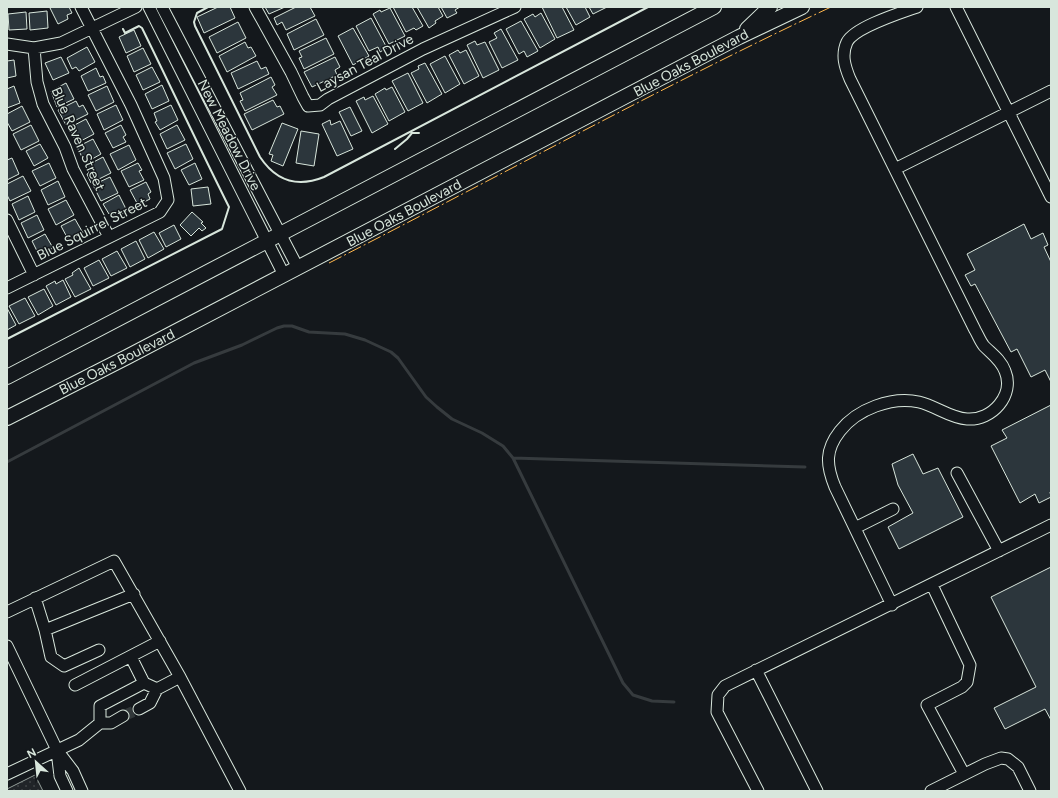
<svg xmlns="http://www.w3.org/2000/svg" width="1058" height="798" font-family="Figtree,sans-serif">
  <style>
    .grass { fill: url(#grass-dots); stroke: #939e99 }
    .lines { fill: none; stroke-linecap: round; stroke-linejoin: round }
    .stream { stroke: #363b3e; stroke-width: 3 }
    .building { fill: #2c363c; stroke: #d8e6dc }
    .minor-tunnel { stroke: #313739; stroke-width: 11; stroke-dasharray: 11 5.5; stroke-linecap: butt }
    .minor-casing { stroke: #d8e6dc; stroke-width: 13 }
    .major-casing { stroke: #d8e6dc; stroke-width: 16 }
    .minor { stroke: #14181c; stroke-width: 11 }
    .major { stroke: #14181c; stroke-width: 14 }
    .wall { stroke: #d8e6dc; stroke-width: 2 }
    .power { stroke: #ffb74d; stroke-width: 1; stroke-dasharray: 14 3 2 3; stroke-linecap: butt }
    .labels { text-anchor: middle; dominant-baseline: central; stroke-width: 3; stroke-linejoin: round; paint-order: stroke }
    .street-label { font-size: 14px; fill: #d8e6dc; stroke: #14181c }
  </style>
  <defs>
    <pattern id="grass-dots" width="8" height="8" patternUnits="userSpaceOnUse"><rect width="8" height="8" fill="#202428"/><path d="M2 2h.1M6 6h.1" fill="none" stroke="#404447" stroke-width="1.8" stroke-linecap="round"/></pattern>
  </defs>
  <rect width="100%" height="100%" fill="#14181c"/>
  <path class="grass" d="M35,775l8,16h-36v-2z"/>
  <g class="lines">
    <path class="stream" d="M513,458l292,9
      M7,462l187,-99 48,-18 35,-17 7,-2h8l17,6 36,2 20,6 26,12 7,6 28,39 11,10 15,12 30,14 21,13 10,12 110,225 10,12 19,6 22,1"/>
  </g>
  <path class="building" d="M53,7h16l3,6 -5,2 1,4 -10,5 -8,-16z
    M218,7h12l5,11 -31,15 -7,-16z
    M265,7h20l-16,7z
    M296,7h14l5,9 -29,14 -4,-8 -5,3 -3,-7z
    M393,7h19l11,19 -7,4 -2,-2 -8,4z
    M417,7h21l5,9 -8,5 1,2 -7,5z
    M441,7h19l-5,3 2,3 -10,5z
    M542,7h20l12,23 -17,8z
    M566,7h19l5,10 -14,8z
    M589,7h18l-14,7z
    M390,8l15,28 -16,8 -16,-30 7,-4 1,2z
    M47,11l1,17 -18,2 -1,-17z
    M26,12l1,17 -18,1 -1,-16z
    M541,13l14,26 -15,9 -16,-29 9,-5 2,3z
    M371,18l16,30 -7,4 -2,-5 -9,4 -13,-25z
    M316,19l8,16 -30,15 -7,-16z
    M521,21l17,30 -11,6 -3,-6 -5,3 -13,-25z
    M238,22l8,16 -29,15 -8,-16z
    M353,28l16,28 -16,9 -15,-29z
    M501,29l17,31 -16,8 -13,-26 8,-4 -3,-5z
    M134,30l7,16 -15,7 -7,-16z
    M326,38l8,16 -30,15 -5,-11 3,-1 -3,-6z
    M475,41l2,4 8,-3 14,28 -16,8 -16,-33z
    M245,42l3,6 3,-1 5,9 -29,16 -8,-16z
    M87,47l8,15 -16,9 -3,-4 -4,2 -5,-11z
    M143,48l8,16 -17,8 -7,-16z
    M458,50l2,3 6,-3 13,26 -15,8 -15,-29z
    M445,56l15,28 -15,9 -15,-29z
    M61,57l8,16 -16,7 -8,-17z
    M335,57l5,10 -5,3 2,5 -25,12 -8,-15z
    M14,60l2,16 -9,2v-17z
    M257,61l4,8 5,-2 3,7 -31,15 -7,-16z
    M425,63l17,31 -15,9 -16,-30 8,-4 -1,-3z
    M152,67l8,15 -17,8 -7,-15z
    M96,68l4,9 3,-1 3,7 -18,8 -7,-15z
    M408,73l15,30 -15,8 -16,-30z
    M271,77l4,8 -3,2 5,8 -32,16 -5,-10 3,-1 -3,-7z
    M66,83l8,16 -17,8 -6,-16z
    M162,85l7,16 -17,8 -7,-15z
    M14,86l6,17 -13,5v-19z
    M107,86l7,16 -18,9 -8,-16z
    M392,87l13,25 -16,9 -14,-27 10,-6 1,2z
    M373,96l15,28 -16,9 -16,-32 8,-4 1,3z
    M273,100l4,7 3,-1 4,8 -32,16 -8,-16z
    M76,101l3,6 4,-2 5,9 -22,11 -8,-15z
    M116,105l7,15 -19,10 -7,-16z
    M171,105l7,15 -18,10 -5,-8 2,-1 -3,-8z
    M22,106l8,16 -18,9 -5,-9v-8z
    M350,107l12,24 -11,5 -12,-24z
    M86,119l8,15 -17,9 -8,-15z
    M330,120l1,5 9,-4 13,28 -16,7 -15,-32z
    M282,123l16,6 -15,37 -12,-5 2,-6 -4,-1z
    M31,125l8,16 -18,9 -8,-16z
    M121,125l5,10 -3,2 3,5 -13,6 -8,-15z
    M177,125l8,15 -18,9 -7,-15z
    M301,131l18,3 -5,32 -18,-3z
    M93,139l8,15 -16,9 -8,-16z
    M40,144l8,14 -14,8 -8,-15z
    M186,144l7,15 -18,10 -8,-16z
    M129,145l7,15 -18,10 -8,-16z
    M103,157l8,16 -20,10 -4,-9 2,-1 -3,-7z
    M12,158l7,16 -12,6v-20z
    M49,163l7,15 -16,8 -8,-15z
    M138,163l4,7 -3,1 5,9 -15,7 -8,-16z
    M195,163l7,16 -13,6 -8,-15z
    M23,176l8,15 -21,10 -3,-6v-11z
    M110,177l8,16 -17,8 -8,-16z
    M58,181l7,16 -17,8 -7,-15z
    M146,182l5,10 -3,2 2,5 -12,6 -8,-15z
    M208,187l3,17 -18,2 -2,-17z
    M119,195l8,16 -12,7 -3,-6 -3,2 -6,-10z
    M28,196l7,16 -16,8 -7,-16z
    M66,200l8,15 -18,10 -8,-16z
    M192,212l11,10 -2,1 5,5 -4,3 -3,-3 -8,8 -11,-11z
    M37,215l7,15 -16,8 -7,-15z
    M75,219l8,14 -14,8 -8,-15z
    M1024,224l7,15 12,-6 5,12 -4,2 7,15v120l-6,-12 -14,7 -14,-28 -6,3 -36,-68 -4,2 -6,-11 10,-5 -8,-16z
    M174,225l7,14 -15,8 -7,-14z
    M154,232l10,17 -16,9 -9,-18z
    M45,234l8,14 -14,7 -7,-14z
    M136,241l9,18 -15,8 -9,-18z
    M117,251l10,17 -16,8 -9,-17z
    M99,260l10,18 -16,8 -9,-18z
    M79,268l12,21 -16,8 -10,-18 8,-4 -1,-2z
    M63,280l8,17 -15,8 -10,-19 9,-5 1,3z
    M44,289l9,17 -15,9 -10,-18z
    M25,298l10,18 -16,8 -10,-18z
    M7,308l9,17 -9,5z
    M1051,405v86l-1,1 1,5 -12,6 -4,-9 -15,9 -29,-57 16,-8 -5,-8z
    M913,454l10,20 15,-6 25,49 -64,32 -11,-22 25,-14 -15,-28 -6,-21z
    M1051,567v153l-6,-11 -40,20 -11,-21 42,-21 -45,-90z"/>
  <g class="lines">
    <path class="minor-tunnel" d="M123,716l16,-7"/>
    <g class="minor-casing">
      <path id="minor" d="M149,7l135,268
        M162,7l136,261
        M255,7l36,65 12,25 5,9 12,-1 8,-6 95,-50 92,-42
        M956,7l95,190
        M7,44l27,4 27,-5 75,-36
        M34,48l3,34 6,22 22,43 8,22 36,68
        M895,169l156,-78
        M7,220l27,55
        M7,288l153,-76 8,-12 -4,-22 -33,-73 -50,-98
        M957,473l42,78
        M855,528l38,-19
        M932,585l38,80 -3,17 -5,5 -35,18 37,69
        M35,598l10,32 6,27 13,9 35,-16
        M892,605l-57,-118c-9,-22 -10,-37 5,-56 17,-22 52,-35 79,-29 17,4 31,16 48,17 25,2 48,-24 38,-48 -4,-11 -13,-17 -21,-25 -4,-5 -6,-11 -9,-16l-125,-251c-5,-12 -9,-24 -3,-37 8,-15 53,-29 70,-35
        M7,612l107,-51 66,116
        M45,630l89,-36
        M7,646l50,104 16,21 9,20
        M131,657l13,26
        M756,670l61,121
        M75,685l85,-44
        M139,709l11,-6 7,-14
        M100,723v-17l44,-23 13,6 23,-12 60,114
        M57,751l3,25 7,15
        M7,774l72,-34 21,-17h11l12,-7
        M758,791l-41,-79 1,-17 7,-9 326,-161
        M931,791l54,-27 16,-6 7,1 10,8 12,24"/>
    </g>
    <g class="major-casing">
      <path id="major" d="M747,29l23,-22
        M7,377l707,-370
        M7,418l120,-61 612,-320 63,-30"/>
    </g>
    <use href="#minor" class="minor"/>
    <use href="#major" class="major"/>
    <path class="wall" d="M208,7l-11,6 -3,9 1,4 65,131c16,24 37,31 64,20l324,-170
      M395,149l12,-10 5,-6h7
      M7,339l215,-110 7,-22c-30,-60 -58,-120 -87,-179l-3,-2 -14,7 -2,-4"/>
    <path class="power" d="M329,263c167,-85 332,-176 502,-256"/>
  </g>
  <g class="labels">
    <g class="street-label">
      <text transform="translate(365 63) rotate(-28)">Laysan Teal Drive</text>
      <text transform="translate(691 63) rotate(-28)">Blue Oaks Boulevard</text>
      <text transform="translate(229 135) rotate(63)">New Meadow Drive</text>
      <text transform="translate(78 139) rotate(66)">Blue Raven Street</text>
      <text transform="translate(404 213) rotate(-28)">Blue Oaks Boulevard</text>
      <text transform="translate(92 229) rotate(-27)">Blue Squirrel Street</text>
      <text transform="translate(117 362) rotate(-27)">Blue Oaks Boulevard</text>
    </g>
  </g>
  <rect width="1058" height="798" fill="none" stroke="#d8e6dc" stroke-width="16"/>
  <g transform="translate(36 762) rotate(333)" stroke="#14181c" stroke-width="3" paint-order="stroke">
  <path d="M0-3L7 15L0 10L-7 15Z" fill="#d8e6dc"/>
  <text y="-6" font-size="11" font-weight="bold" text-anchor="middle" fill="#d8e6dc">N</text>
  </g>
</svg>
